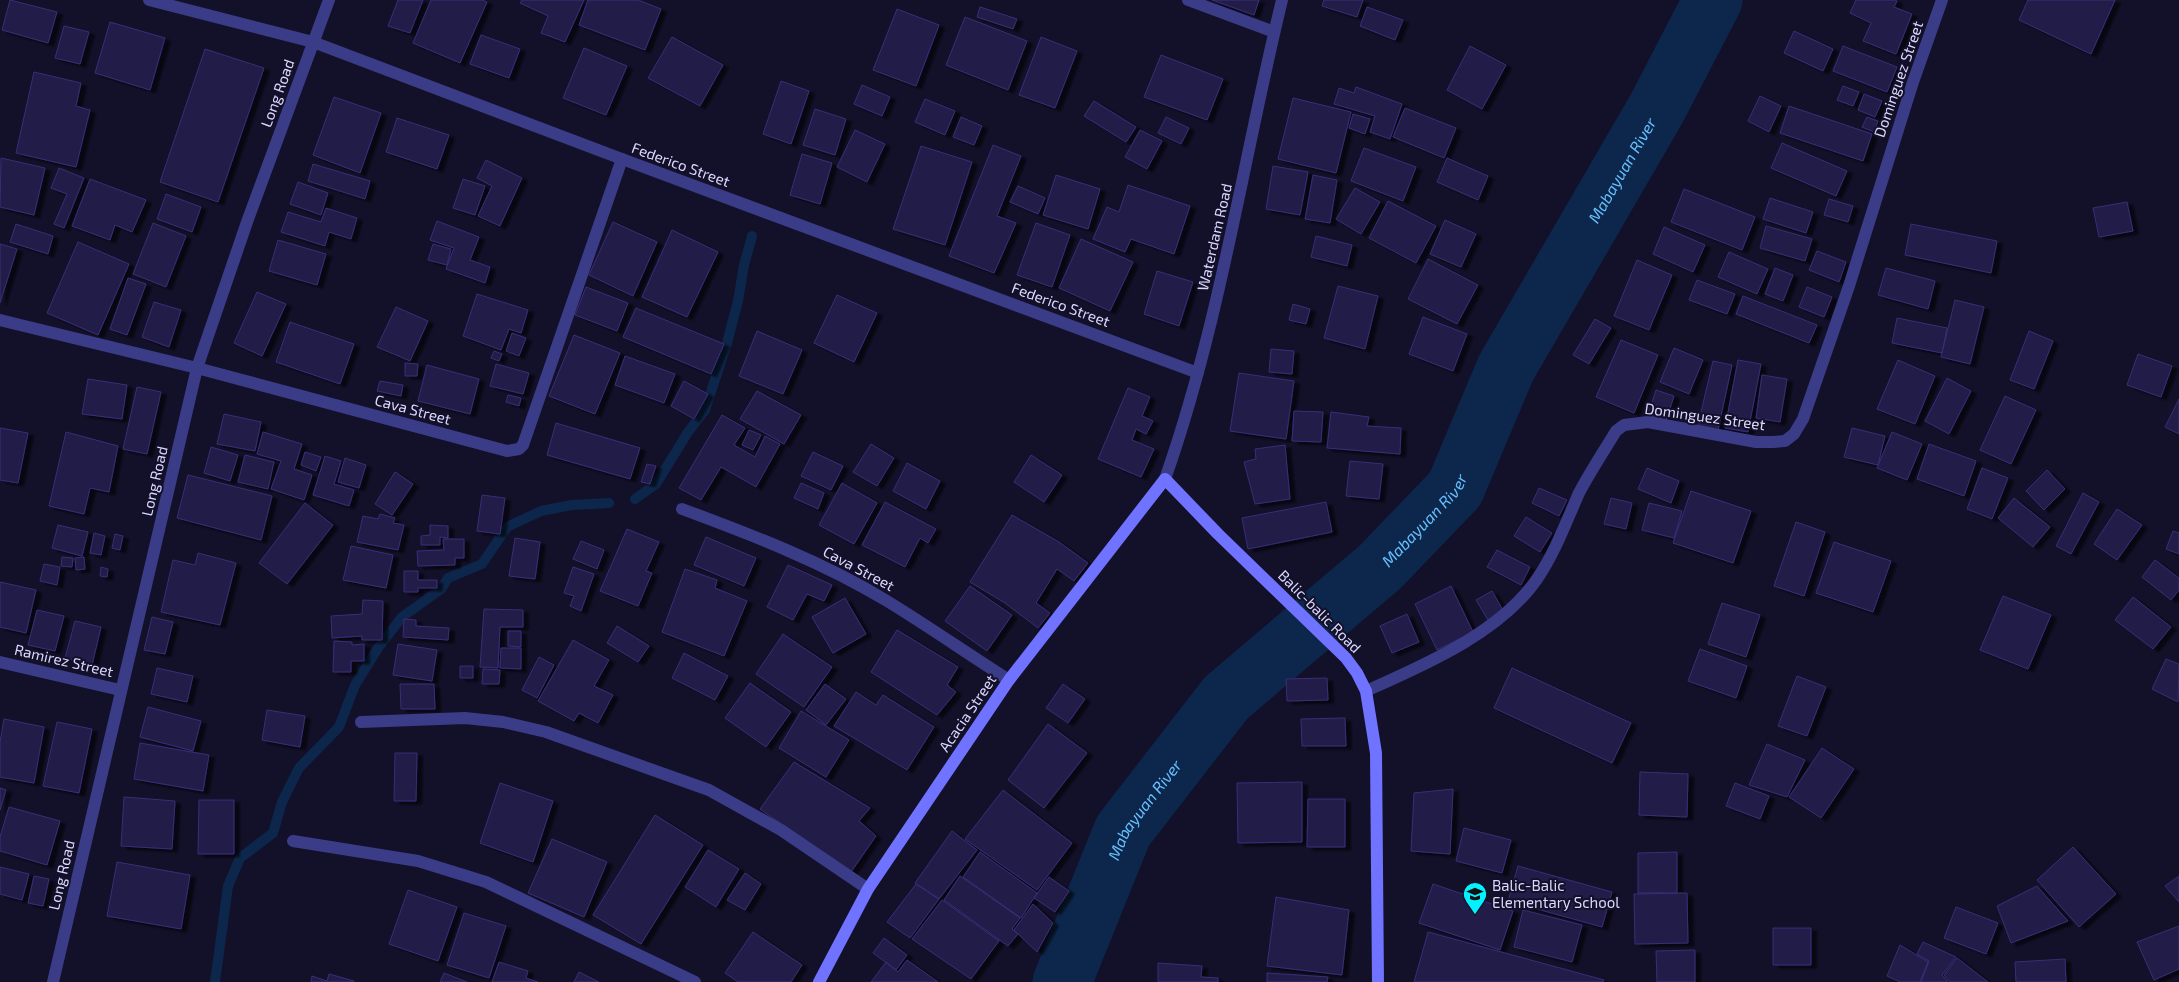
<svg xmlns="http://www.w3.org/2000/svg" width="2179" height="982" font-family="'Exo 2',sans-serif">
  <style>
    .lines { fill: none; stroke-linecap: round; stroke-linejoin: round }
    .stream { stroke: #0d274c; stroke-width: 10 }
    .river { stroke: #0d274c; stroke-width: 59 }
    .building { fill: #231c4a; stroke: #392e76; filter: url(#shadow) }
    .minor { stroke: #3b3c88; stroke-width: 12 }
    .tertiary { stroke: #3b3c88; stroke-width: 12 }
    .secondary { stroke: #6f73ff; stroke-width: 12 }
    .labels { text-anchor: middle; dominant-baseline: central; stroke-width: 4; stroke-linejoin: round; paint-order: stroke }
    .street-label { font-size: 15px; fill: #dbd8ff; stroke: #131029 }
    .poi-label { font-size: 15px; fill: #dbd8ff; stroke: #131029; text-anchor: start }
    .water-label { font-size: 16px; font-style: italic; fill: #66c0ff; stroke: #131029 }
  </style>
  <defs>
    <filter id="shadow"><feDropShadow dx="5.5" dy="3" stdDeviation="1" flood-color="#0009"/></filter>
  </defs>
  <rect width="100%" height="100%" fill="#131029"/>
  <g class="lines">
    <path class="stream" d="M635,499l21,-15 32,-52 17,-22 22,-67 11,-42 6,-36 8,-29
      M215,982l13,-96 12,-28 33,-25 9,-31 17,-34 40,-41 16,-42 23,-37 24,-31 39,-28 7,-11 34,-14 25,-37 34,-16 31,-6 37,-2"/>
    <path class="river" id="s1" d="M1062,982l61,-151 103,-133 154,-131 75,-78 51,-121 151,-260 56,-108"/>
  </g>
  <path class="building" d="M10,0l47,12 -9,31 -46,-13z
    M398,0h25l-13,33 -22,-7z
    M431,0h51l5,2 -27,61 -47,-20z
    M522,0h62l-19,42 -24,-9 7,-17 -28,-13z
    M588,0h50l23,9 -16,41 -66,-25z
    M1212,0h47l-5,15z
    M1324,0h39l-6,17 -35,-11z
    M1856,0h39l2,1 -3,6 18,7 -16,40 -33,-13 8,-18 -21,-10z
    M2028,0h87l-24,54 -72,-34z
    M980,7l37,12 -4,10 -36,-12z
    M1367,7l36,13 -8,20 -35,-14z
    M897,9l42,16 -23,61 -43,-16z
    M965,17l62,24 -19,49 -62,-25z
    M110,22l55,16 -15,52 -55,-17z
    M64,26l25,6 -9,32 -25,-6z
    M1794,31l39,18 -10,22 -39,-18z
    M481,35l39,14 -11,29 -39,-14z
    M672,37l51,28 -23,41 -52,-28z
    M1041,37l36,14 -22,57 -36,-13z
    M1470,46l36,19 -24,44 -35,-19z
    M1843,46l54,21 -10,25 -54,-21z
    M584,48l43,18 -21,49 -43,-17z
    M205,49l59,19 -46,134 -58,-20z
    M1161,55l62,24 -16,41 -63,-23z
    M34,72l47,11 -5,23 14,4 -14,57 -60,-14z
    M781,81l28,10 -18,53 -28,-10z
    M862,85l28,12 -8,19 -28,-12z
    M1843,86l16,6 -6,14 -16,-6z
    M1356,87l46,17 -12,35 -20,-7 5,-16 -41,-12 5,-16 15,5z
    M1864,94l18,7 -7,16 -17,-7z
    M1760,96l21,10 -12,26 -21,-11z
    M334,97l47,16 -21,60 -47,-18z
    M1293,98l58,14 -15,61 -58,-14z
    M925,99l30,12 -10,24 -30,-13z
    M1094,101l42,26 -10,15 -42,-26z
    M1789,106l83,28 -9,27 -83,-28z
    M1405,108l51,20 -12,30 -51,-21z
    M815,109l31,10 -11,36 -32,-10z
    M1353,114l17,5 -5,15 -16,-6z
    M961,117l21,9 -8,19 -21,-8z
    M1166,117l23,11 -8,16 -23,-11z
    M1867,117l11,4 -4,11 -12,-5z
    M397,118l52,17 -12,34 -51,-17z
    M855,130l30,14 -18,38 -30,-15z
    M1140,130l22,11 -15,28 -22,-12z
    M1782,143l65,28 -11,25 -65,-28z
    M993,145l28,11 -24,60 19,7 -22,50 -45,-17z
    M921,146l51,16 -27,83 -52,-16z
    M1364,148l52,19 -13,34 -52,-20z
    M802,154l30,9 -12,41 -30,-9z
    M1,158l44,10 -11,47 -34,-8z
    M1447,158l41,18 -10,24 -41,-18z
    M486,160l36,18 -22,48 -22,-10 14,-30 -15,-8z
    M313,164l57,17 -5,18 -57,-18z
    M1273,166l35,6 -8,43 -34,-6z
    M59,168l25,10 -20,50 -10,-4 13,-30 -16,-6z
    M1056,175l44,14 -12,40 -45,-14z
    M1313,175l24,5 -7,43 -25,-4z
    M90,179l56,21 -14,32 -17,-7 -5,15 -38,-14z
    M463,179l22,7 -10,29 -22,-7z
    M298,182l30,11 -7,22 -31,-11z
    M1128,185l62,21 -16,48 -43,-15 -6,13 -32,-13 14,-32 12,5z
    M1018,186l27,12 -7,16 -28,-12z
    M1355,188l25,14 -19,32 -25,-15z
    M1684,189l71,28 -13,33 -71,-28z
    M166,194l35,13 -9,25 -35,-13z
    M1770,198l43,14 -7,21 -43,-14z
    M1829,199l24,7 -5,16 -24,-7z
    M1388,201l48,25 -20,37 -47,-25z
    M2127,202l6,29 -34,6 -6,-29z
    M326,208l31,10 -6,21 -22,-7 -4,14 -44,-14 7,-20 33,10z
    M1445,220l31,14 -15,33 -31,-13z
    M437,221l42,16 -9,23 20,7 -5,16 -39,-14 8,-21 -24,-8z
    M613,222l44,20 -24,54 -44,-21z
    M153,223l33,13 -20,51 -33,-13z
    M1036,223l34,12 -18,52 -35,-12z
    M16,224l37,12 -5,18 -38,-12z
    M1911,224l86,17 -6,32 -86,-18z
    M1766,226l46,13 -7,22 -45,-13z
    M1664,227l41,18 -12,27 -40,-18z
    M672,230l46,22 -31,65 -45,-20z
    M1316,236l36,9 -5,21 -36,-9z
    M1081,239l52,23 -23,49 -51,-23z
    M278,240l48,14 -9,31 -48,-14z
    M78,242l51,22 -31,71 -51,-22z
    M0,244l17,5 -17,54z
    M433,244l18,5 -4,16 -19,-5z
    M1817,251l29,11 -7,20 -30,-12z
    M1729,252l39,17 -11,25 -39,-17z
    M1428,259l50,26 -21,39 -49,-25z
    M1637,260l35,15 -23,55 -35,-14z
    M1775,268l18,7 -10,26 -18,-7z
    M1886,268l49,13 -7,28 -50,-14z
    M1157,271l36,11 -14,44 -35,-12z
    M128,278l18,6 -19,51 -17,-6z
    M1697,280l38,14 -8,20 -38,-14z
    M1338,286l40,10 -13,53 -41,-11z
    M586,287l42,16 -11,28 -42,-16z
    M1807,287l25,10 -8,20 -25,-10z
    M257,292l29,12 -24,52 -28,-13z
    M477,294l51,16 -7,23 -12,-4 -8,21 -38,-14z
    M837,295l40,18 -23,49 -40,-19z
    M1743,296l74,29 -8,18 -73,-29z
    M1955,300l29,7 -14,57 -29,-7z
    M154,302l27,8 -12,37 -27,-10z
    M1293,304l17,5 -4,15 -17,-4z
    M396,307l32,14 -18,40 -33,-14z
    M636,308l88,36 -13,30 -88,-37z
    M1423,317l44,17 -14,37 -44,-17z
    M1897,318l50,10 -5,25 -50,-10z
    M1595,319l16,9 -22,36 -16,-9z
    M290,322l64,22 -14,40 -64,-22z
    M757,331l45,19 -19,44 -44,-18z
    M2029,331l24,10 -19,48 -24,-9z
    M512,333l14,5 -7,18 -13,-5z
    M574,335l46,18 -25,61 -46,-18z
    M1621,340l37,15 -24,58 -38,-16z
    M1674,348l29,12 -14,34 -29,-12z
    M1271,349l23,2 -2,23 -23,-2z
    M494,351l8,3 -3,7 -8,-3z
    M2138,354l34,12 -11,31 -34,-12z
    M625,356l50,18 -11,29 -49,-18z
    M1738,360l23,4 -13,68 -23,-4z
    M1898,360l37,16 -20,48 -38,-15z
    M1713,361l19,4 -14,65 -20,-5z
    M405,363l13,1 -1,12h-12z
    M496,364l33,9 -6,21 -33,-8z
    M427,365l52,14 -9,35 -52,-13z
    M1239,373l55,8 -8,58 -56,-8z
    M1762,375l25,4 -7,43 -24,-4z
    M1947,378l24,13 -22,43 -24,-13z
    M88,379l39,6 -5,34 -40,-5z
    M380,381l23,4 -2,11 -24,-5z
    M684,381l24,13 -14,25 -23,-13z
    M137,387l24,5 -14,62 -24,-5z
    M1128,388l22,9 -8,19 11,5 -7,13 -10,-5 -4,11 22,9 -13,28 -43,-18z
    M1656,390l18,6 -8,25 -18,-6z
    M757,391l44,24 -17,29 -44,-25z
    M508,395l13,3 -2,8 -13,-4z
    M2005,396l31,14 -25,54 -31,-14z
    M2179,399v35l-14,-7z
    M1294,411l29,1 -2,30 -29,-1z
    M1331,412l38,5 -2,9 34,2 -1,26 -73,-6z
    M224,414l37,8 -6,29 -38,-7z
    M722,415l23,13 -11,17 21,12 10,-21 15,8 -24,43 -35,-20 -20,33 -22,-12z
    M556,423l84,25 -10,31 -83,-24z
    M0,428l28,5 -10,50 -18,-3z
    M1852,428l33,8 -7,29 -34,-8z
    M749,430l12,5 -8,15 -11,-5z
    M66,432l52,14 -9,46 -19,-4 -6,26 -35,-8z
    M263,432l39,12 -8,25 18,6 -8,25 -33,-11 10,-28 -24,-7z
    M1892,432l30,12 -15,36 -30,-12z
    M871,444l23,14 -17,28 -24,-14z
    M1929,444l47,17 -12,35 -47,-17z
    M1285,445l5,54 -35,5 -11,-42 12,-3 -1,-10z
    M211,447l27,8 -8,26 -26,-8z
    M305,452l16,5 -5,14 -15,-6z
    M813,452l30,14 -12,24 -30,-14z
    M245,455l29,7 -6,27 -30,-7z
    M1031,455l31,20 -18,27 -30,-20z
    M325,456l16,5 -7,23 20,6 -5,16 -36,-11z
    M345,458l21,7 -7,23 -21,-6z
    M1350,461l33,3 -4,35 -33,-3z
    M907,463l33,18 -14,28 -33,-18z
    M647,464l9,2 -6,18 -9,-2z
    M1647,468l32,13 -8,22 -33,-14z
    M1982,468l26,10 -16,41 -25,-10z
    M2047,470l18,19 -21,21 -18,-19z
    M395,472l18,12 -21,31 -17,-11z
    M188,475l84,21 -11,44 -84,-22z
    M801,483l23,10 -6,16 -24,-11z
    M842,483l35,20 -23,41 -35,-19z
    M1539,488l28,12 -8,16 -27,-13z
    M1691,491l60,20 -18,52 -60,-20z
    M2083,493l16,9 -28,52 -15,-8z
    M482,495l23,3 -5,36 -23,-3z
    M1611,498l21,5 -6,26 -22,-5z
    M2014,498l36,29 -17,20 -35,-29z
    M885,502l51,27 -8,14 -8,-5 -15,29 -43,-22z
    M1326,502l6,30 -84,17 -6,-31z
    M305,503l28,22 -46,59 -28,-21z
    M1649,503l33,8 -8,27 -32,-8z
    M2117,509l25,16 -25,35 -23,-16z
    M380,514l15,4 -2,5 11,2 -6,25 -41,-8 6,-26 15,3z
    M1012,515l47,27 29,21 -14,18 -17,-12 -21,34 14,10 -12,15 -33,-25 -35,-21z
    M1526,517l26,16 -12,19 -26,-16z
    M1796,522l29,10 -21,64 -30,-10z
    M58,525l30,7 -6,24 -30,-8z
    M430,525l18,1v12l-8,-1v8h-19v-9l9,-1z
    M627,529l32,13 -13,29 6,2 -14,33 -38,-15z
    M2173,531l6,2v21l-13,-5z
    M94,533l11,3 -4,19 -11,-2z
    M115,534l8,2 -3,14 -8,-2z
    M706,537l50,21 -12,28 -50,-21z
    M515,538l25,4 -5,37 -26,-3z
    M443,539h21v19h-9v7l-37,1 -1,-15 27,-1z
    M581,541l23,9 -7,19 -24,-10z
    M1834,542l57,19 -18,51 -57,-19z
    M351,546l42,9 -7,33 -43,-8z
    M1497,550l33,17 -9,18 -34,-18z
    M198,553l38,10 -16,62 -59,-13 12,-52 22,5z
    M62,557l11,1 -1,9 -11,-1z
    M84,557l1,12 -9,1 -1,-12z
    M2155,560l24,18v12l-8,10 -29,-23z
    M44,564l16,3 -3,18 -17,-4z
    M788,565l44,20 -8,16 -17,-7 -14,26 -26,-13z
    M101,567l7,2 -1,8 -7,-1z
    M573,567l21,7 -13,37 -11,-5 4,-10 -10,-3z
    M685,569l32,11 -2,8 32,13 -23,55 -62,-24z
    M404,571h14v9h19v8h-19v4h-14z
    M0,582l36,8 -10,43 -26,-6z
    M970,586l42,29 -25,36 -42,-30z
    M1451,586l22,46 -36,18 -22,-46z
    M1492,591l12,21 -16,8 -12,-20z
    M2003,596l48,19 -23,54 -48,-19z
    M2133,597l38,30 -18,22 -38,-29z
    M845,598l21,36 -33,19 -21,-36z
    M363,600l20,1 -1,39h-20v-4l-30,2 -1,-22 31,-2z
    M1722,603l38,12 -14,42 -38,-13z
    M484,609l39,1v17h-23l-2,41 -18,-1z
    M37,610l27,6 -9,35 -27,-6z
    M1407,614l12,28 -27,11 -12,-27z
    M152,617l21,5 -8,32 -21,-4z
    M404,619l12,1v6l33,2 -1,12 -45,-3z
    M75,621l26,6 -9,38 -27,-7z
    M617,626l32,20 -11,16 -31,-19z
    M897,630l61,37 -11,18 9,7 -19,23 -66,-43z
    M508,631h13v16l-13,-1z
    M783,634l49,33 -28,40 -48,-33z
    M573,640l36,20 -15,26 19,9 -15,28 -19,-10 -5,8 -36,-20z
    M334,641l18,1v3l12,-1v17h-13v11h-18z
    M398,644l39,6 -5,31 -39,-6z
    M501,648h20v21l-21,-1z
    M1700,649l47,17 -11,32 -48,-17z
    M684,653l44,23 -13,24 -43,-22z
    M539,657l15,8 -17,33 -15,-8z
    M2166,659l13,5 -1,38 -26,-13z
    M460,666h13v12h-13z
    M157,668l36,8 -6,26 -36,-8z
    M1512,668l119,55 -19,40 -118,-55z
    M483,669l17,1 -1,14h-17z
    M1797,676l29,11 -19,49 -29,-10z
    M1327,678l1,22 -41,1 -1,-22z
    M750,683l41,29 -25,35 -41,-29z
    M400,684h34l1,25h-34z
    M825,684l21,15 -20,26 -20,-15z
    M1063,684l22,15 -17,24 -22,-15z
    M856,692l20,13 7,-10 51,32 -27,43 -73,-44z
    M148,707l53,14 -8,30 -53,-14z
    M267,710l38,6 -5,31 -38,-7z
    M801,711l48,29 -23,37 -47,-29z
    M1345,718l1,28h-44l-1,-27z
    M4,719l40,8 -10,56 -34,-6v-35z
    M57,722l35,7 -13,64 -36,-7z
    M1048,724l39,29 -43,55 -36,-28z
    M140,743l69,12 -6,36 -69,-12z
    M1767,744l38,16 -18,37 -38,-12z
    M1822,748l32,21 -33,49 -32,-21z
    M395,753h22l-1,48h-22z
    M794,762l76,46 -11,13 17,15 -25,36 -91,-63z
    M1640,772l48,2 -1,43 -48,-2z
    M1302,782v60l-64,1 -1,-60z
    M500,783l53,18 -20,61 -53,-19z
    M1735,783l34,13 -9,23 -34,-13z
    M0,788l6,2 -6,20z
    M1453,789l-3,65 -39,-3 3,-58z
    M1003,790l69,53 -35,47 -72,-51z
    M124,797l51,4 -3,48 -51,-3z
    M1308,799h37v48h-38z
    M199,800h35v54h-36z
    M9,807l51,14 -13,44 -47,-14v-14z
    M655,815l48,30 -62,99 -48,-29z
    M1464,828l47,12 -9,33 -46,-12z
    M952,831l25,19 -38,49 -24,-16z
    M552,839l55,23 -23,55 -56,-24z
    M2073,847l43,47 -37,33 -42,-47z
    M708,850l31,19 -23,38 -31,-20z
    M980,852l57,41 -16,25 -58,-41z
    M1677,852v41h-39v-40z
    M117,862l73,13 -9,54 -74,-13z
    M1518,866l94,26 -10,35 -94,-26z
    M0,867l29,7 -7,26 -22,-6z
    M745,873l16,11 -16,26 -18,-10z
    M34,876l15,3 -6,27 -15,-3z
    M960,876l60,42 -8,11 6,5 -10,12 -64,-46z
    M2179,876v26l-14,-16z
    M1049,877l20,14 -14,21 -21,-14z
    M916,884l23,15 -29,39 -23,-16z
    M1433,884l80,27 -13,39 -81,-27z
    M2037,886l31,35 -57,22 -14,-37z
    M408,890l49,17 -19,54 -49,-17z
    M1687,893l1,50 -53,1 -1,-50z
    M1276,897l73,13 -7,65 -75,-9z
    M942,900l57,41 -28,38 -59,-40z
    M1033,904l20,19 -16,29 -23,-22z
    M1956,907l42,16 -12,31 -42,-16z
    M1523,910l59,15 -10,37 -58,-15z
    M464,913l42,13 -17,52 -42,-13z
    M2179,926v43l-25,11 -17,-38z
    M1773,928h38v37h-38z
    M753,932l49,33 -11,17h-53l-13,-9z
    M1428,932l176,48 -1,2h-189z
    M884,938l23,17 -11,15 -23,-17z
    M1923,942l33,15 -14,18 6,7h-27l8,-21 -12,-7z
    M1900,945l28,17 -8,20h-20l-13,-6z
    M1695,950v32h-38l-1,-31z
    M1957,958l31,24h-38l-6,-7z
    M2065,959l1,23h-50l-1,-20z
    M907,960l31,22h-67l15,-20 12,10z
    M499,962l29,9 -2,7 12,4h-46z
    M1158,963l44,3 -1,11 17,1v4h-60z
    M579,972l20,10h-25z
    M444,973l23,9h-27z
    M1267,973l61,4 -1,5h-60z
    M329,974l25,7v1h-43l1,-6 15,5z"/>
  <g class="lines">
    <path class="minor" d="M149,0l164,42
      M1188,0l86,32
      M0,320l197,48 310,83 12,-2 4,-4 99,-286
      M682,509c70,26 141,53 205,92 41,25 81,53 122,79
      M0,662l120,28
      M1366,691c58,-26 134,-58 171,-112 18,-26 29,-57 42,-86 11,-21 25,-42 37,-62l8,-6 24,-3 108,20h17l12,-1 9,-7 9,-15 46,-133 64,-204 29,-82
      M361,722l104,-4 38,4 43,10 163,58 72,40 87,59
      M293,841l125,20 68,21 209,100"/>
    <path class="tertiary" d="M313,42l309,117 576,214
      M1165,479c55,-156 78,-319 117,-479
      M53,982l144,-614 50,-146 82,-222"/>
    <path class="secondary" d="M819,982l49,-93 141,-209 156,-201 53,55 128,124 11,15 9,18 10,62 2,229"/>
  </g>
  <defs>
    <g id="school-pin" transform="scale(1.25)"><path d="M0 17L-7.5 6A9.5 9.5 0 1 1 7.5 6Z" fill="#04f2ff" stroke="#131029"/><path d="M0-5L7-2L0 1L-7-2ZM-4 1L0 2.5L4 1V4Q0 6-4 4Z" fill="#111"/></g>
  </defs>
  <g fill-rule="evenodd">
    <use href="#school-pin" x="1475" y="894"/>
  </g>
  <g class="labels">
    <g class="street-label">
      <text transform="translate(1898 79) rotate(-71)">Dominguez Street</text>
      <text transform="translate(277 93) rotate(-70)">Long Road</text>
      <text transform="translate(681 164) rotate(20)">Federico Street</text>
      <text transform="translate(1214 237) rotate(-77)">Waterdam Road</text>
      <text transform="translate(1061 304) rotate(20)">Federico Street</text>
      <text transform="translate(413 409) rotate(15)">Cava Street</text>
      <text transform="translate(1705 416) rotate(8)">Dominguez Street</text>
      <text transform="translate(154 481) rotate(-77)">Long Road</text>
      <text transform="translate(859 568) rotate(28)">Cava Street</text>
      <text transform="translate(1320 611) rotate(45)">Balic-balic Road</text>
      <text transform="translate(64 660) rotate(13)">Ramirez Street</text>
      <text transform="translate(967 713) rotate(-56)">Acacia Street</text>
      <text transform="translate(61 875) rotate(-77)">Long Road</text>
    </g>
    <g class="poi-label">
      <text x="1492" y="885">Balic-Balic<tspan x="1492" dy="17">Elementary School</tspan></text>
    </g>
    <g class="water-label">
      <text stroke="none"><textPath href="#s1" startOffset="1002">Mabayuan River</textPath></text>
      <text stroke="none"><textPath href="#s1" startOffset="598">Mabayuan River</textPath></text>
      <text stroke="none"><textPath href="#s1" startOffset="192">Mabayuan River</textPath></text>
    </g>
  </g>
</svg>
